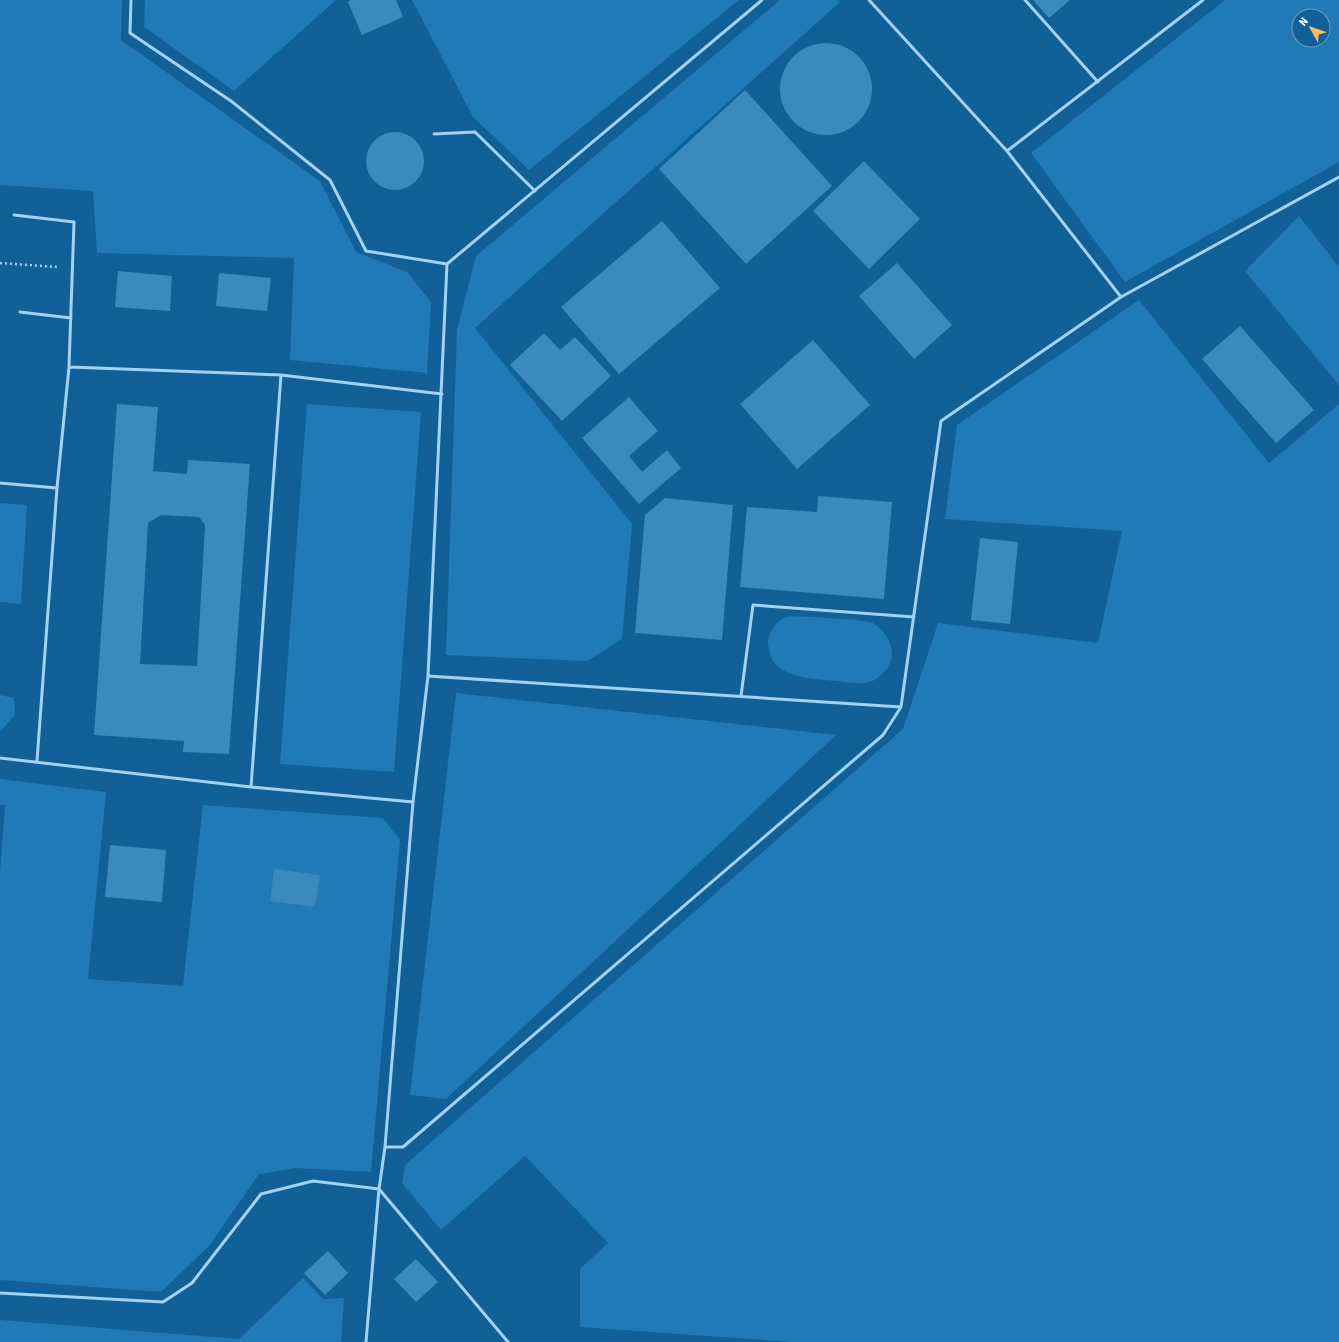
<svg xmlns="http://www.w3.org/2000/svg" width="1339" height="1342" font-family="'Roboto Condensed',sans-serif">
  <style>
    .green { fill: #1f7ab5; fill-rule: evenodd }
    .building { fill: #3a8ac0; fill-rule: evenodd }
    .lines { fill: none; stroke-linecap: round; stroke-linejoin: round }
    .path { stroke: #a2d3f4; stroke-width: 2.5; stroke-dasharray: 2 3; stroke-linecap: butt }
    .lane { stroke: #a2d3f4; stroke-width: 3 }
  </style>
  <rect width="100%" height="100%" fill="#116098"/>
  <path class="green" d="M0,0h122l-1,40 199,141 36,71 51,20 24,30 -4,71 -137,-13 4,-102 -197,-5 -4,-62 -93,-6z
    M145,0h191l-102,91 -90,-64z
    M412,0h327l-210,170 -56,-53z
    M780,0h58l2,2 -365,326 157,196 -10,115 -35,22 -141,-6 11,-325 19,-74z
    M1225,0h114v162l-214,120 -94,-129zM1299,16h24v24h-24z
    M1299,216l40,51v118l-94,-114z
    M1139,300l130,163 70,-59v938h-548l-211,-15v-58l28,-26 -83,-87 -84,74 -39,-47 3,-18 498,-436 35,-106 160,20 24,-112 -177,-12 12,-94z
    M307,404l114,8 -27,360 -114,-8z
    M0,503l27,2 -6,99 -21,-2z
    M791,616c12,1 76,3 82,7 17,11 26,32 12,48 -4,4 -9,9 -15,11 -7,2 -16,1 -24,0 -24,-3 -74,-1 -77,-33 -1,-4 -2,-8 0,-12 4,-12 9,-18 22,-21z
    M456,693l380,42 -390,364 -36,-4z
    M0,695l14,3 1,17 -15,17z
    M0,779l106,13 -18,187 95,7 20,-181 180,13 17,22 -29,332 -76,-4 -36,6 -49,71 -49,47 -161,-12v-408l5,-67h-5z
    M303,1278l20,21 21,-1 -3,44h-341v-22l239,19z"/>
  <path class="building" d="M351,0h45l7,17 -41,18 -14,-33z
    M1033,0h37l-21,18z
    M780 89a46 46 0 1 1 92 0a46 46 0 1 1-92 0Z
    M745,90l87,96 -86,78 -87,-95z
    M366 161a29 29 0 1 1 58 0a29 29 0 1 1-58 0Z
    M864,161l56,58 -51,50 -56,-58z
    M662,221l58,67 -101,86 -58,-67z
    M897,263l55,62 -38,34 -55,-63z
    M118,271l54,5 -2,35 -55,-4z
    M219,273l52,5 -4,33 -51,-5z
    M1240,326l74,84 -38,33 -74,-84z
    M544,333l16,17 15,-13 36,39 -49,45 -52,-56z
    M813,340l57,65 -73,64 -57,-65z
    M629,397l29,34 -29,25 13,16 25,-22 14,18 -42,36 -57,-66z
    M117,404l41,3 -5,64 34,3 1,-14 62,4 -21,290 -46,-2 1,-11 -90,-6zM161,515l38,2 6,8 -8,141 -57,-2 8,-141z
    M818,496l74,6 -8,97 -144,-12 7,-80 70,5z
    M665,498l68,7 -11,135 -87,-7 10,-118z
    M980,538l38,4 -8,82 -39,-4z
    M110,845l56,5 -4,52 -57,-5z
    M274,869l46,6 -5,32 -45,-6z
    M328,1251l20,22 -23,22 -21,-22z
    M416,1259l22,23 -22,20 -22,-23z"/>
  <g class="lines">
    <path class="path" d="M0,263l57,4"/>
    <path class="lane" d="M131,0l-1,33 101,68 99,79 36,71 81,13
      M869,0l138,151 114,146
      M1025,0l73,82
      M434,134l41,-2 60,59
      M1007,151l196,-151
      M14,215l60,7 -5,145
      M20,312l51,6
      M281,375l161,19
      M0,483l57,5
      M428,676l473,31
      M741,696l12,-91 161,12
      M0,758l251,29 162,15
      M37,761l20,-273 12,-121 212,8 -30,412
      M385,1147h18l480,-412 18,-28 40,-286 180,-124 218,-120
      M0,1293l163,9 29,-19 69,-89 52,-13 66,8 129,153
      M366,1342l13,-153 6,-42 28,-345 15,-126 19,-412 315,-264"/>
  </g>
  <g transform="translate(1311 28) rotate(310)"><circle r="19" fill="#116098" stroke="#70a0c1"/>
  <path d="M0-3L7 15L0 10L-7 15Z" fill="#ffbb64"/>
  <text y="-6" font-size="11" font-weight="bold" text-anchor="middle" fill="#ffffff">N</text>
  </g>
</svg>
